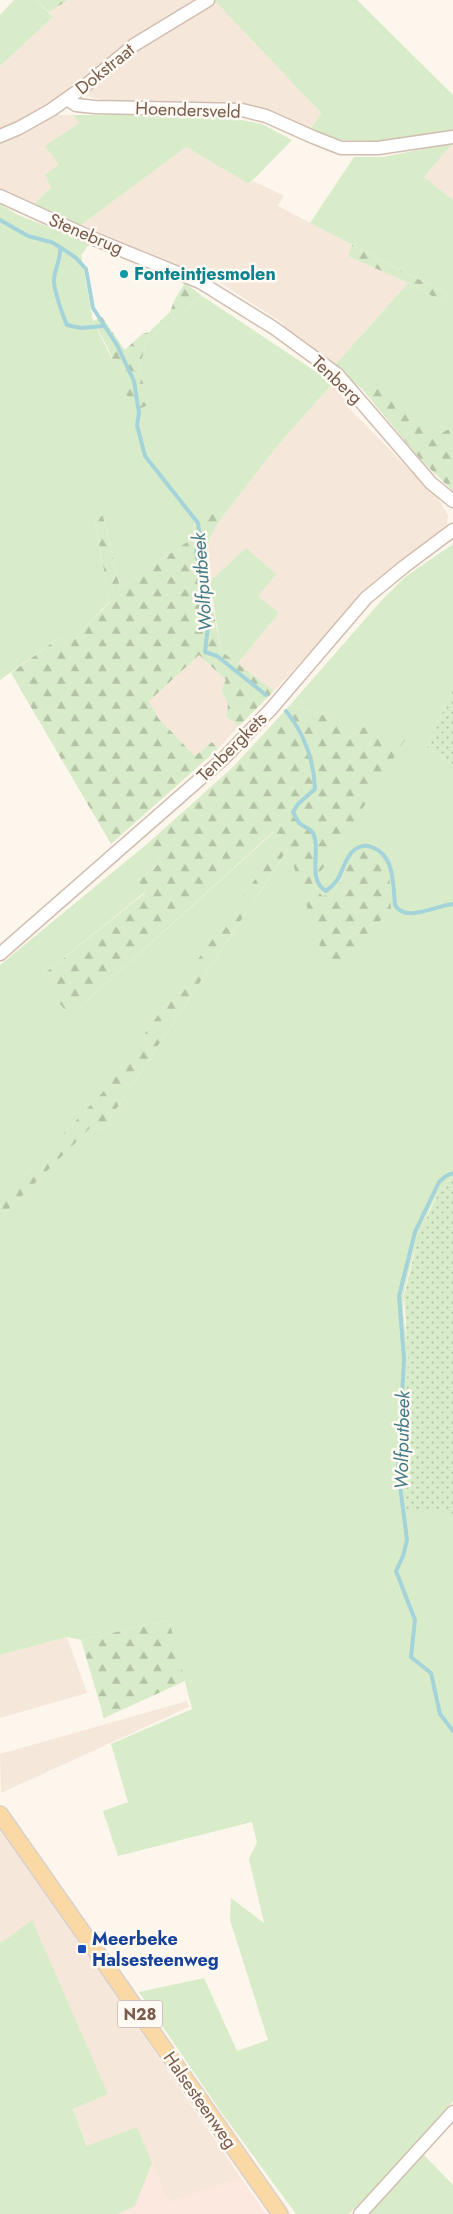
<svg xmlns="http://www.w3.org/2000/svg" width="453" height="2214" font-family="Jost,sans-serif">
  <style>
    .residential { fill: #f5e8da }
    .commercial { fill: #fde8e0 }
    .grass { fill: #d8ecc9 }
    .forest { fill: url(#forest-firs) }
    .park { fill: url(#park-dots) }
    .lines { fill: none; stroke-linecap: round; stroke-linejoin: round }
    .stream { stroke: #a5d3da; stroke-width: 4 }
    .minor-casing { stroke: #d1beb0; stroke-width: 15 }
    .major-casing { stroke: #dad1cd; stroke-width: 18 }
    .minor { stroke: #fff; stroke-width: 12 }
    .major { stroke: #fbd9a5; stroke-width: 15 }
    .culture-dot { fill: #0f9aa8; stroke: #fffaf3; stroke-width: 2 }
    .transit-dot { fill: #1a4fb4; stroke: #fffaf3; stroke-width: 2 }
    .labels { text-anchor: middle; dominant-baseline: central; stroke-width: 5; stroke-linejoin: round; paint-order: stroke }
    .shield { fill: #fffaf3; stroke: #a28b7f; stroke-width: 1 }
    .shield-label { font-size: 16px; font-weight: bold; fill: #7a5c4d }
    .street-label { font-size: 18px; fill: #7a5c4d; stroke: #fffaf3 }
    .culture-label { font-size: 18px; font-weight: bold; fill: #0d838f; stroke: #fffaf3; text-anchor: start }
    .transit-label { font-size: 18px; font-weight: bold; fill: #164399; stroke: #fffaf3; text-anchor: start }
    .water-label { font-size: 19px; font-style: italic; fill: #437c86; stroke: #fffaf3 }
  </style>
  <defs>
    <pattern id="forest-firs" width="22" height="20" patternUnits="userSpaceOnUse" patternTransform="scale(1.25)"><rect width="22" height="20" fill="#d8ecc9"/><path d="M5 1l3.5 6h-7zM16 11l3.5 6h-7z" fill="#b4c2a5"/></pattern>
    <pattern id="park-dots" width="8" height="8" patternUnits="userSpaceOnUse" patternTransform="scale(1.25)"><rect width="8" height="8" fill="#d8ecc9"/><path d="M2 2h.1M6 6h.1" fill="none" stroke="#b4c2a5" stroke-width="1.8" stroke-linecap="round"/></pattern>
  </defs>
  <rect width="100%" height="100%" fill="#fdf6ec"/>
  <path class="residential" d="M68,0h133l-129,92 -45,28 -27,11v-65l53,-49 -4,-5z
    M215,1l106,112 -11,17 -47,-22 -27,-4 -27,1 -97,-3 -26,-6 30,-34z
    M54,115h19l7,8 -21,41 -8,23 -18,18 -26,-11 -7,-6v-48z
    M453,143v57l-29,-23z
    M186,147l63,37 5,-3 30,15 -6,10 74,39 -4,11 60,27 -74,83 -53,-38 3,-4 -68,-44 -135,-55z
    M333,383l20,20 -4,5 90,92 9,15 -1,10 -77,62 -96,104 -37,-27 42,-51 -21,-17 -12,-48 -36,33 -2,-35 4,-14 11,-16 55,-71z
    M199,655l27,25 -5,10 7,14 -2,12 13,10 -21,23 -6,-7 -17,14 -37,-38 -10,-17z
    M67,1637l32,89 88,-25 2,6 -188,86 -1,-39 99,-28 -12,-33 -87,25v-63z
    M0,1829l32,44 234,341h-148l17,-8 -47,-59 -15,-38 34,-16 -79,-169 -27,20 -1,-3z"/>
  <path class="commercial" d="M152,2163l17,39 72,-24 25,36h-148l17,-8z"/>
  <path class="grass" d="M14,0h22l17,17 -53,49v-51z
    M217,0h140l96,95v36l-71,10 -42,-1 -30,-10 11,-17 -106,-112z
    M73,115h122l36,3 31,6 30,16 -43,44 -63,-37 -105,78 -48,-20 18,-18 -6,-12 14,-11 -14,-18 34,-23z
    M453,143l-29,34 29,23v227l-21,12 -54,-60 -16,10 -28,-23 74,-83 35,19 4,-8 -137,-71 44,-66h29z
    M0,204l18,11 72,28 -9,12 12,66 24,48 29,22 -7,-19 7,-31 56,-45 131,87 -55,62 -55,71 -6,-5 -23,13 -1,14 -73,50 -17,-72 -9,2 16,83 -42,45 -8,-9 -60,43z
    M453,544v145l-26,58 26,18v413c-22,7 -46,94 -49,117 -3,20 4,43 4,64 0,37 -3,74 -6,111l49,42 2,4v585l-48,56 -56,57h-53l-75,-102 -82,-120 65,-14 33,73 31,-11 -38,-120 1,-22 33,25 -15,-64 8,-17 -5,-20 -134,34 -15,-45 25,-9 -17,-58 81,-35 -23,-89 -88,20 -14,-3 -67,18v-437l92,-93 9,7 188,-284 37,117 28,-111 -17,34 -8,7 -7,1 -10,-14 21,-26 71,-116 -114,-35 91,-104 24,-24z
    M246,548l30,26 -18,22 21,17 -42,51 -16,-13 -11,-70z
    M274,832l9,10 -180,250 -76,80 -27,23v-230l147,-121 14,18 -23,19 7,11 -106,86 32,37z
    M32,1920l76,174 -35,15 14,37 50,-19 15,36 -17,43 -17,8h-118v-273l1,2z
    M423,2154l30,31v29h-86z"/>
  <path class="forest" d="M36,0h32l-19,12z
    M352,245l95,49 -4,8 -35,-19 -60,-27z
    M185,283l17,13 -56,45 -7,31 7,19v15l-13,5 -25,-63 -15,-27 9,-4 23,33 17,-16 7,-2 21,-20 5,-13z
    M378,379l54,59 21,-11v64l-32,-31 -59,-71z
    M204,510l13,1 6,5c-6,9 -14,19 -15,31 -3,28 8,75 13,104l53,40 -35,35 -13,-10 2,-12 -7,-14 5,-10 -27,-25 -50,46 9,17 37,38 17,-14 6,7 -107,95 -100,-171 49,-36 8,8 42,-43 -16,-85 9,-1 17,72 73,-50c1,-13 2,-19 11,-28z
    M290,705l115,35 -72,116 -21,26 10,14 7,-1 8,-7 17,-34c39,-16 36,31 37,56l-54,54 -11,1 -38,-116 -187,283 -9,-6 -92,92v-23l27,-23 76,-80 179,-250 -9,-10 -203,184 -31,-38 106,-85 -7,-12 23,-19 -14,-18 86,-77z
    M169,1620l16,61 -81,37 -23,-78z"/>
  <path class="park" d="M453,689v76l-26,-18z
    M453,1178v338h-1l-1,-4 -45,-1 -4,-41 3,-36 3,-76 -4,-62 15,-62 23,-49z"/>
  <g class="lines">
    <path class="stream" d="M0,220l28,16 23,6 9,5 16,11 10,11 7,39 24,37 17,36 5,32 -2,12 8,31 53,67 2,14 -4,15 12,53v21l-3,26 12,4 49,39
      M60,248c1,11 -5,20 -6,31 -1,8 9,38 13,46l14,3 22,-2
      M286,711c18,22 28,50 29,78l-17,15 -5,8c2,4 4,8 6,11 7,6 14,5 16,16 4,17 -7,41 11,52 17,-12 14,-23 25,-38 4,-5 11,-8 17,-7 27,6 25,38 27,59 10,18 40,1 58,-1
      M453,1173l-7,3 -7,6 -24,50 -16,64 5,63 -6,111 9,70 -4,16 -7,15 19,49 -4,37 20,16 9,41 13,17"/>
    <g class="minor-casing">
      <path id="minor" d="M67,99l9,6 19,2 147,3 24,6 47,21 28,11h37l75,-11
        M0,136l19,-8 32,-18 34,-24 49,-41 74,-45
        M0,196l92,42 108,44 74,46 63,46 94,109 22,18
        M0,954l224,-196 47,-49 95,-111 39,-32 48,-36
        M360,2214l93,-102"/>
    </g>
    <g class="major-casing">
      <path id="major" d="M0,1814l280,400"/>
    </g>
    <use href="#minor" class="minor"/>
    <use href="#major" class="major"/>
  </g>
  <circle class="culture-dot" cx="124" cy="274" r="5"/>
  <rect class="transit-dot" x="77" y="1944" width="10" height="10" rx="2.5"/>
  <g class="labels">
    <rect class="shield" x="117.5" y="2000.5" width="45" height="27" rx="4"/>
    <g class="shield-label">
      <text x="140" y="2014">N28</text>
    </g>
    <g class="street-label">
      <text transform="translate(105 69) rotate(-39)">Dokstraat</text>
      <text transform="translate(188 110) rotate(2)">Hoendersveld</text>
      <text transform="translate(86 234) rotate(23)">Stenebrug</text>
      <text transform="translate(337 380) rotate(43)">Tenberg</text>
      <text transform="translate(232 747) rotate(-45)">Tenbergkets</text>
      <text transform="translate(200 2100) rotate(55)">Halsesteenweg</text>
    </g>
    <g class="culture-label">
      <text x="134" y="274">Fonteintjesmolen</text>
    </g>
    <g class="transit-label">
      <text x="92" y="1939">Meerbeke<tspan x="92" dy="21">Halsesteenweg</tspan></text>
    </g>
    <g class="water-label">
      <text transform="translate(202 582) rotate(-94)">Wolfputbeek</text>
      <text transform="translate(402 1440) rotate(-89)">Wolfputbeek</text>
    </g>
  </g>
</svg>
